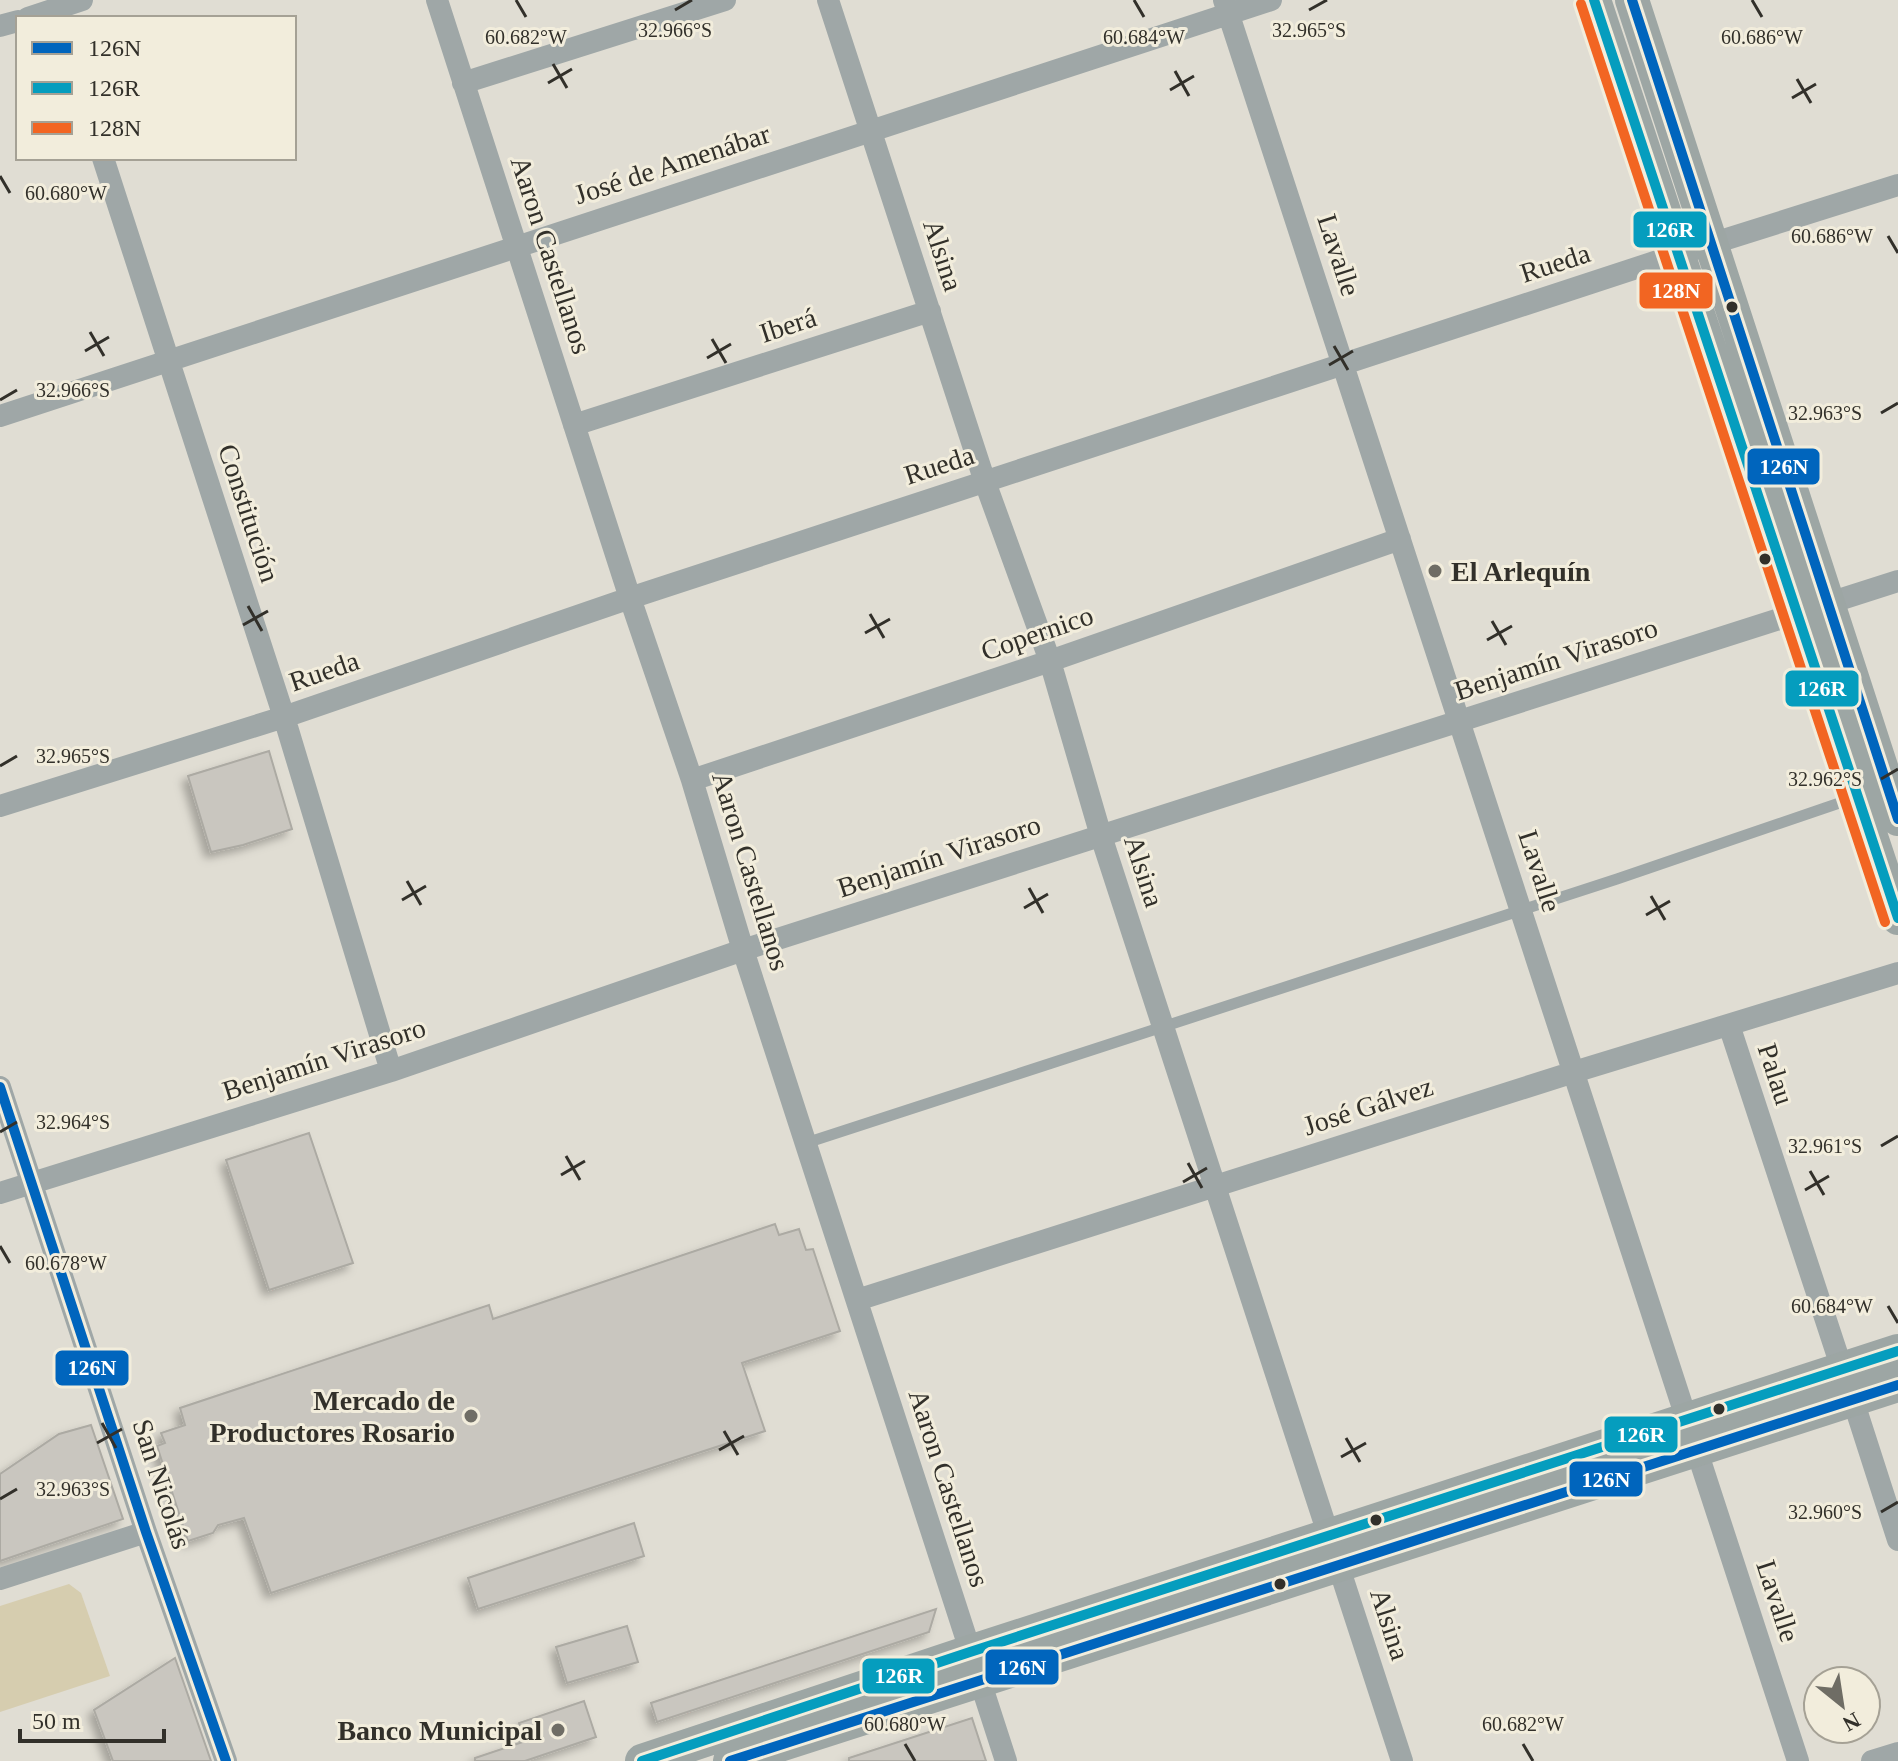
<svg xmlns="http://www.w3.org/2000/svg" width="1898" height="1761" font-family="Georgia,serif">
  <style>
    .green { fill: #d6cdaf }
    .building { fill: #c9c6bf; stroke: #acaaa3; stroke-width: 2; filter: url(#shadow) }
    .lines { fill: none; stroke-linecap: round; stroke-linejoin: round }
    .service { stroke: #9fa7a7; stroke-width: 11 }
    .minor { stroke: #9fa7a7; stroke-width: 22 }
    .primary { stroke: #9da6a4; stroke-width: 34 }
    .bus-1-casing { stroke: #f2eddc; stroke-width: 16 }
    .bus-2-casing { stroke: #f2eddc; stroke-width: 16 }
    .bus-3-casing { stroke: #f2eddc; stroke-width: 16 }
    .bus-1 { stroke: #0065bd; stroke-width: 10 }
    .bus-2 { stroke: #059dbe; stroke-width: 10 }
    .bus-3 { stroke: #f26522; stroke-width: 10 }
    .ticks { fill: none; stroke: #32302a; stroke-width: 3 }
    .bus-dot { fill: #32302a; stroke: #f2eddc; stroke-width: 3 }
    .poi-dot { fill: #6f6d65; stroke: #f2eddc; stroke-width: 3 }
    .labels { text-anchor: middle; dominant-baseline: central; stroke-width: 6; stroke-linejoin: round; paint-order: stroke }
    .street-label { font-size: 28px; fill: #32302a; stroke: #f2eddc }
    .poi-label { font-size: 28px; font-weight: bold; fill: #32302a; stroke: #f2eddc; text-anchor: end }
    .ticks-label { font-size: 20px; text-anchor: middle; fill: #32302a; stroke: #f2eddc; stroke-width: 6; stroke-linejoin: round; paint-order: stroke }
    .line-badge { stroke: #f2eddc; stroke-width: 3 }
    .badge-label { font-size: 22px; text-anchor: middle; font-weight: bold; fill: #fff }
  </style>
  <defs>
    <filter id="shadow"><feDropShadow dx="-5.5" dy="5.5" stdDeviation="4" flood-color="#0004"/></filter>
  </defs>
  <rect width="100%" height="100%" fill="#e0ddd3"/>
  <path class="green" d="M69,1584l12,9 29,83 -110,36v-106z"/>
  <path class="building" d="M269,751l23,78 -49,16 -32,7 -23,-76z
    M309,1133l44,130 -84,27 -43,-130z
    M775,1224l4,11 20,-6 7,21 7,-1 27,82 -98,32 23,68 -494,162 -27,-75 -26,7 -5,8 -25,8 -31,-95 8,-3 -4,-10 24,-8 -5,-17 309,-103 4,14z
    M91,1425l32,94 -123,42v-87l59,-40z
    M634,1523l10,33 -166,53 -10,-31z
    M936,1609l-7,23 -272,90 -6,-19z
    M627,1626l11,36 -71,21 -11,-36z
    M175,1658l36,103h-98l-19,-51z
    M584,1701l12,36 -71,24h-50v-3l51,-17 -7,-18z
    M972,1718l14,43h-137v-3z"/>
  <g class="lines">
    <path class="service" d="M806,1143l811,-264 237,-81"/>
    <path class="minor" d="M437,0l193,598 62,182 51,170 263,811
      M828,0l157,482 65,179 51,175 301,925
      M1224,0l574,1761
      M28,18l54,-18
      M0,26l18,-5
      M463,83l262,-83
      M103,158l181,559 107,354
      M0,416l1271,-416
      M574,425l356,-114
      M692,780l358,-119 350,-122
      M0,806l284,-89 346,-119 1049,-344 219,-69
      M1729,1025l113,344
      M0,1087l146,445 80,229
      M0,1193l391,-122 352,-121 1155,-369
      M857,1300l717,-228 324,-99
      M1853,1400l45,140
      M0,1579l146,-47
      M1872,1761l26,-8"/>
    <path class="primary" d="M1594,0l304,918
      M1632,0l266,819
      M642,1761l328,-109 928,-301
      M730,1761l1168,-376"/>
    <g class="bus-1-casing">
      <path id="bus-1" d="M1632,0l266,819
        M0,1087l146,445 80,229
        M730,1761l1168,-376"/>
    </g>
    <g class="bus-2-casing">
      <path id="bus-2" d="M1594,0l304,918
        M642,1761l328,-109 928,-301"/>
    </g>
    <g class="bus-3-casing">
      <path id="bus-3" d="M1581,4l304,918"/>
    </g>
    <use href="#bus-1" class="bus-1"/>
    <use href="#bus-2" class="bus-2"/>
    <use href="#bus-3" class="bus-3"/>
  </g>
  <path class="ticks" d="M516,0l10,17M1134,0l10,17M1752,0l10,17M675,10l17,-10M1309,10l18,-10M553,64l14,24M1175,71l14,25M1797,79l14,24M548,83l24,-14M1170,90l24,-14M1792,98l24,-14M0,176l10,17M1888,236l10,17M90,332l14,24M712,339l14,24M1334,346l14,24M85,351l24,-14M707,358l24,-14M1329,365l24,-14M0,400l17,-10M1881,413l17,-10M248,606l14,25M870,614l14,24M1492,621l14,24M243,625l25,-14M865,633l25,-14M1487,640l25,-14M0,766l17,-10M1881,779l17,-10M407,881l14,24M1029,888l14,25M1651,896l14,24M402,900l24,-14M1024,908l24,-14M1646,915l24,-14M0,1132l17,-10M1881,1146l17,-10M566,1156l14,24M1188,1163l14,25M1810,1171l14,24M561,1175l24,-14M1183,1182l24,-14M1805,1190l24,-14M0,1246l10,17M1888,1306l10,17M102,1423l14,25M724,1431l14,24M1346,1438l14,24M97,1443l25,-14M719,1450l25,-14M1341,1457l25,-14M0,1499l17,-10M1881,1512l17,-10M905,1744l10,17M1523,1744l10,17"/>
  <g class="bus-dot">
    <circle cx="1732" cy="307" r="7"/>
    <circle cx="1765" cy="559" r="7"/>
    <circle cx="1719" cy="1409" r="7"/>
    <circle cx="1376" cy="1520" r="7"/>
    <circle cx="1280" cy="1584" r="7"/>
  </g>
  <g class="poi-dot">
    <circle cx="1435" cy="571" r="8"/>
    <circle cx="471" cy="1416" r="8"/>
    <circle cx="558" cy="1730" r="8"/>
  </g>
  <g class="labels">
    <g class="street-label">
      <text transform="translate(672 164) rotate(-18)">José de Amenábar</text>
      <text transform="translate(551 255) rotate(72)">Aaron Castellanos</text>
      <text transform="translate(943 255) rotate(72)">Alsina</text>
      <text transform="translate(1339 255) rotate(72)">Lavalle</text>
      <text transform="translate(1555 263) rotate(-18)">Rueda</text>
      <text transform="translate(788 325) rotate(-18)">Iberá</text>
      <text transform="translate(939 465) rotate(-18)">Rueda</text>
      <text transform="translate(249 513) rotate(72)">Constitución</text>
      <text transform="translate(1037 633) rotate(-19)">Copernico</text>
      <text transform="translate(1556 659) rotate(-18)">Benjamín Virasoro</text>
      <text transform="translate(324 671) rotate(-19)">Rueda</text>
      <text transform="translate(939 856) rotate(-18)">Benjamín Virasoro</text>
      <text transform="translate(751 871) rotate(73)">Aaron Castellanos</text>
      <text transform="translate(1144 871) rotate(72)">Alsina</text>
      <text transform="translate(1540 871) rotate(72)">Lavalle</text>
      <text transform="translate(324 1059) rotate(-18)">Benjamín Virasoro</text>
      <text transform="translate(1776 1074) rotate(72)">Palau</text>
      <text transform="translate(1368 1106) rotate(-18)">José Gálvez</text>
      <text transform="translate(162 1484) rotate(72)">San Nicolás</text>
      <text transform="translate(949 1488) rotate(72)">Aaron Castellanos</text>
      <text transform="translate(1778 1601) rotate(72)">Lavalle</text>
      <text transform="translate(1390 1624) rotate(72)">Alsina</text>
    </g>
    <g class="poi-label">
      <text x="1451" y="571" text-anchor="start">El Arlequín</text>
      <text x="455" y="1400">Mercado de<tspan x="455" dy="32">Productores Rosario</tspan></text>
      <text x="542" y="1730">Banco Municipal</text>
    </g>
  </g>
  <g class="ticks-label">
    <text x="675" y="37">32.966°S</text>
    <text x="1309" y="37">32.965°S</text>
    <text x="1762" y="44">60.686°W</text>
    <text x="526" y="44">60.682°W</text>
    <text x="1144" y="44">60.684°W</text>
    <text x="66" y="200">60.680°W</text>
    <text x="1832" y="243">60.686°W</text>
    <text x="73" y="397">32.966°S</text>
    <text x="1825" y="420">32.963°S</text>
    <text x="73" y="763">32.965°S</text>
    <text x="1825" y="786">32.962°S</text>
    <text x="73" y="1129">32.964°S</text>
    <text x="1825" y="1153">32.961°S</text>
    <text x="66" y="1270">60.678°W</text>
    <text x="1832" y="1313">60.684°W</text>
    <text x="73" y="1496">32.963°S</text>
    <text x="1825" y="1519">32.960°S</text>
    <text x="905" y="1731">60.680°W</text>
    <text x="1523" y="1731">60.682°W</text>
  </g>
  <g class="line-badge">
    <rect x="1632" y="210" width="76" height="39" rx="8" fill="#059dbe"/>
    <rect x="1638" y="271" width="76" height="39" rx="8" fill="#f26522"/>
    <rect x="1746" y="447" width="75" height="39" rx="8" fill="#0065bd"/>
    <rect x="1784" y="669" width="76" height="39" rx="8" fill="#059dbe"/>
    <rect x="54" y="1349" width="76" height="38" rx="8" fill="#0065bd"/>
    <rect x="1603" y="1415" width="76" height="39" rx="8" fill="#059dbe"/>
    <rect x="1568" y="1460" width="76" height="38" rx="8" fill="#0065bd"/>
    <rect x="984" y="1648" width="76" height="38" rx="8" fill="#0065bd"/>
    <rect x="861" y="1657" width="75" height="38" rx="8" fill="#059dbe"/>
  </g>
  <g class="badge-label">
    <text x="1670" y="237">126R</text>
    <text x="1676" y="298">128N</text>
    <text x="1784" y="474">126N</text>
    <text x="1822" y="696">126R</text>
    <text x="92" y="1375">126N</text>
    <text x="1641" y="1442">126R</text>
    <text x="1606" y="1487">126N</text>
    <text x="1022" y="1675">126N</text>
    <text x="899" y="1683">126R</text>
  </g>
  <rect x="16" y="16" width="280" height="144" fill="#f2eddc" stroke="#a5a195" stroke-width="2"/>
  <rect x="32" y="42" width="40" height="12" fill="#0065bd" stroke="#a5a195" stroke-width="2"/>
  <text x="88" y="56" font-size="24" fill="#32302a">126N</text>
  <rect x="32" y="82" width="40" height="12" fill="#059dbe" stroke="#a5a195" stroke-width="2"/>
  <text x="88" y="96" font-size="24" fill="#32302a">126R</text>
  <rect x="32" y="122" width="40" height="12" fill="#f26522" stroke="#a5a195" stroke-width="2"/>
  <text x="88" y="136" font-size="24" fill="#32302a">128N</text>
  <g transform="translate(1842 1705) rotate(150)"><circle r="38" fill="#f2eddc" stroke="#a5a195" stroke-width="2"/>
  <path d="M0-6L14 30L0 20L-14 30Z" fill="#6f6d65"/>
  <text y="-12" font-size="22" font-weight="bold" text-anchor="middle" fill="#32302a">N</text>
  </g>
  <path d="M20 1729v12h144v-12" fill="none" stroke="#32302a" stroke-width="4"/>
  <text x="32" y="1729" font-size="24" fill="#32302a" stroke="#f2eddc" stroke-width="6" paint-order="stroke">50 m</text>
</svg>
